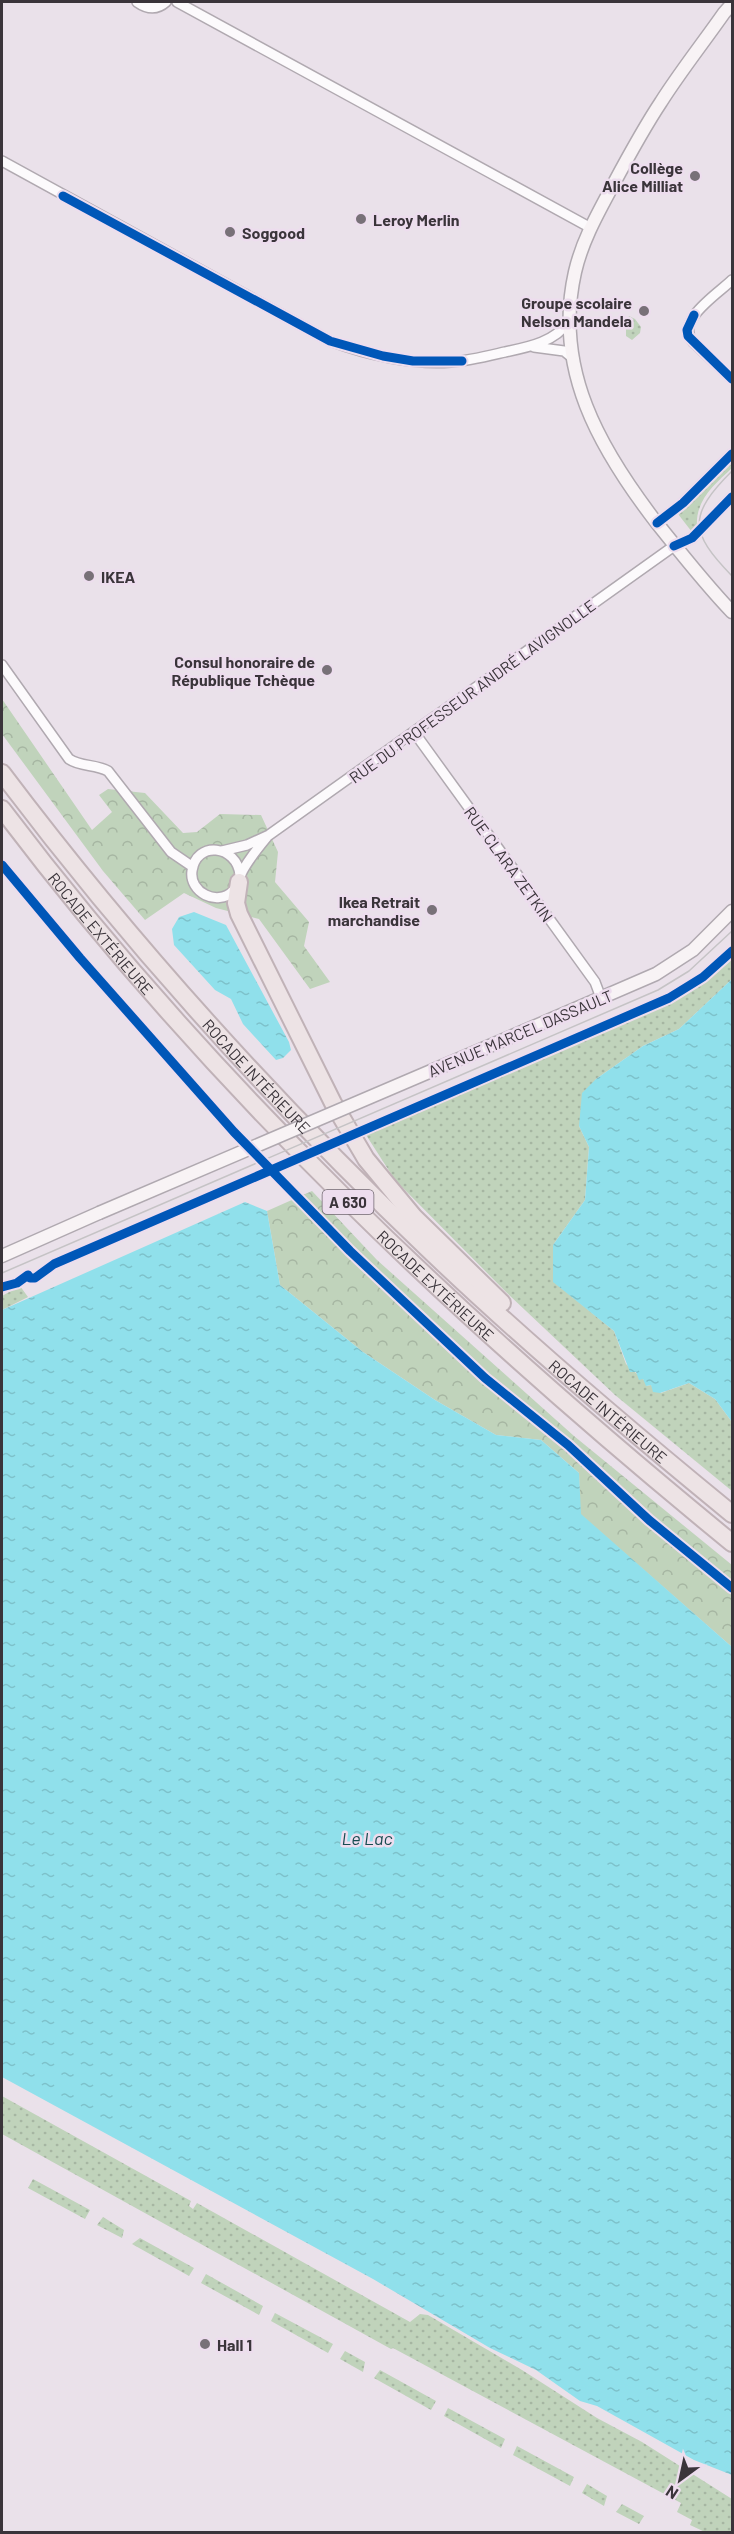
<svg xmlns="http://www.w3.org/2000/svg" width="734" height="2534" font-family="Barlow,sans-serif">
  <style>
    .grass { fill: url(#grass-dots) }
    .forest { fill: url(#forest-crowns) }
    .water { fill: url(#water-ripples) }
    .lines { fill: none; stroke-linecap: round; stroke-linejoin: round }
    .street-casing { stroke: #b0a9b0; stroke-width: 12 }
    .secondary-casing { stroke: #b0a9b0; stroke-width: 15 }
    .highway-casing { stroke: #c0b2b7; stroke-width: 20 }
    .street { stroke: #fcfafc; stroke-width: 9 }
    .secondary { stroke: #f8f3f5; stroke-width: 12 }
    .highway { stroke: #ede3e5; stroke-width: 16 }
    .tram { stroke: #c5c3c5; stroke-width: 1.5 }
    .secondary-bridge-casing { stroke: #b0a9b0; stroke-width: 15; stroke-linecap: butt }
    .secondary-bridge { stroke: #f8f3f5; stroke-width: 12 }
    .cycleway-casing { stroke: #edddee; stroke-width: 13 }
    .cycleway { stroke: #0057b8; stroke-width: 9 }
    .poi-dot { fill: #787178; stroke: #edddee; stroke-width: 2 }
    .labels { text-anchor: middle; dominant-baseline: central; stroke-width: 5; stroke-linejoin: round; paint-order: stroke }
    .shield { fill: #edddee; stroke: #706770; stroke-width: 1.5 }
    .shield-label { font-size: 15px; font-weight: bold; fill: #3a343a }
    .poi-label { font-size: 16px; font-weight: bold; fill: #3a343a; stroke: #edddee; text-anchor: end }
    .street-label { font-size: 16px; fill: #3a343a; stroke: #edddee }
    .water-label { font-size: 18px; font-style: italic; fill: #174c51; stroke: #edddee }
  </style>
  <defs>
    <pattern id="grass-dots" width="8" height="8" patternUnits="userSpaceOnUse" patternTransform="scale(1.5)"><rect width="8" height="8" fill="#c0d3bb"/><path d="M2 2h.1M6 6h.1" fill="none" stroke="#a6b6a2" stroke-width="1.8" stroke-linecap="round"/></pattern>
    <pattern id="forest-crowns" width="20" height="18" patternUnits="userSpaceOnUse" patternTransform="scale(1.5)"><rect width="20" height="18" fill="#c0d3bb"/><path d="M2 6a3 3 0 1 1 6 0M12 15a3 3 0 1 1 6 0" fill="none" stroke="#a6b6a2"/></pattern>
    <pattern id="water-ripples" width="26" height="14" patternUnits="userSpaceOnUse" patternTransform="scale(1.5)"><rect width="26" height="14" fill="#90e0eb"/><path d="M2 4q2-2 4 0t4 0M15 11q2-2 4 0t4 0" fill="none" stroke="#7dc1ca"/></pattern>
  </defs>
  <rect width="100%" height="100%" fill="#eae1ea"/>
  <path class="grass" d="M629,316l6,3 6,8 -1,6 -8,7 -6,-4v-14z
    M732,460v8c-17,16 -37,32 -35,59l-5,5 -14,-18z
    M732,945v34l-53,50 -36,17 -47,33 -17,47 10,21 -4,53 -32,45v36l61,50 12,33 20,18v4l5,-1 4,7 3,-1 3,2 28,-10 26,16 17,23v69l-117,-96 -109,-103 -111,-112 -29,-45 277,-123c33,-19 61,-40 89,-67z
    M20,1286l8,11 -26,13v-14z
    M2,2096l189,105 -2,5 4,3 4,-6 213,119 10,-8 8,1 94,55 75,48 45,24 90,57v33h-27l-15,-7 2,-5 -15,-8 4,-9 -288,-155 -2,1 -389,-215z
    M33,2179l57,31 -5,9 -57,-31z
    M103,2217l21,13 -2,8 -25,-13z
    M140,2238l54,30 -5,8 -57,-32z
    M206,2274l57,32 -4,9 -58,-32z
    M275,2313l58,31 -5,9 -57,-32z
    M345,2351l20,11 -2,10 -23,-13z
    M380,2370l56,31 -5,9 -57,-32z
    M448,2408l57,31 -4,9 -57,-32z
    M517,2446l57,31 -4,9 -57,-31z
    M587,2484l20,12 -3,10 -22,-13z
    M622,2504l22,12 -5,8 -23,-12z"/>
  <path class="forest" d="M2,699l90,131 20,-18 -13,-17 9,-6 37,4 38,40 14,-1 23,-18 41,1 17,37 -3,30 34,40 -5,24 26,36 -20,7 -51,-70 -43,-11 -32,-15 -39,27 -42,-49 -101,-137z
    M312,1191l65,69 197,176 158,129v82l-152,-133 -1,-41 -38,-33 -45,-5 -61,-35 -72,-48 -83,-67 -13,-74z"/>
  <path class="water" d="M194,912l32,13 63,117 2,8 -8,8 -7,2 -33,-36 -12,-25 -16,-9 -41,-45 -2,-16 7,-12z
    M732,979v443l-17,-23 -26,-16 -29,10 -7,-1 -2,-7 -5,1 -3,-7 -4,1 -3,-8h-6l-16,-41 -61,-49v-37l32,-45 4,-53 -10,-21 3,-33 14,-14 47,-33 36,-17z
    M245,1202l22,9 13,74 83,67 72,48 61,35 45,5 38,33 2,41 151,133v828l-38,-15 -97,-54 -17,-5 -44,-31 -46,-22 -117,-69 -371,-202v-767z"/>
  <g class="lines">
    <g class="street-casing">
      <path id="street" d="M137,2c10,7 20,8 29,0
        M177,2l414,226
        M2,161l328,180c37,14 82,24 121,21 18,-1 37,-6 54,-10 24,-5 50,-10 64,-31
        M732,280c-13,13 -58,41 -39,62l39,37
        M534,347l30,4 10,8
        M657,523l26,-20 49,-49
        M2,665l67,94c12,8 26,5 39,12l63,81 22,15
        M414,732l181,250 6,16
        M222,851l25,-6 22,-10 405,-289 18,-8 40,-41
        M240,875c-3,-30 -44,-35 -48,-4 -3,21 25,36 41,20 5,-5 5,-11 8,-17 6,-13 17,-26 26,-37"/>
    </g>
    <g class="secondary-casing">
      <path id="secondary" d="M732,4l-8,9c-21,30 -44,59 -63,89 -18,27 -33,55 -48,83 -15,28 -31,56 -38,87 -22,97 25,177 81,250 25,31 49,62 76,90
        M485,1048l171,-74 37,-24 39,-39
        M2,1256l97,-43"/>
    </g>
    <g class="highway-casing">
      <g id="highway">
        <path id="s1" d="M2,773c128,170 272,329 426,476 97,93 200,180 304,265"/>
        <path id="s2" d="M2,809c209,277 462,515 730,734"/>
        <path d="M239,882l-3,21 3,11 94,189 33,56 48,58 88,86"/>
      </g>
    </g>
    <use href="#street" class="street"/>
    <use href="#secondary" class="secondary"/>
    <use href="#highway" class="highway"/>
    <path class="tram" d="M732,471c-44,44 -43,61 0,105
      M2,1273l656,-283 31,-19 43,-40"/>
    <g class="secondary-bridge-casing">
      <path id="secondary-bridge" d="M99,1213l386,-165"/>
    </g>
    <use href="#secondary-bridge" class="secondary-bridge"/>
    <g class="cycleway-casing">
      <path id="cycleway" d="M63,196l267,145 53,15 30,5h49
        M694,315l-7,15 1,6 44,43
        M657,523l26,-20 49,-49
        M674,546l18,-8 40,-41
        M2,865l78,93 154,174 116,119 135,127 83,67 81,75 83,68
        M2,1287l15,-4 11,-8 2,3h5l19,-14 615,-266 34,-21 29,-26"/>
    </g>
    <use href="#cycleway" class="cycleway"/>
  </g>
  <g class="poi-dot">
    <circle cx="695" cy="176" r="6"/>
    <circle cx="361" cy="219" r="6"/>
    <circle cx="230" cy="232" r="6"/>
    <circle cx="644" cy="311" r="6"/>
    <circle cx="89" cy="576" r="6"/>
    <circle cx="327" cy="670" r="6"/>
    <circle cx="432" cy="910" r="6"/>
    <circle cx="205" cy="2344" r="6"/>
  </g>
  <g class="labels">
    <rect class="shield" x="322.5" y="1190" width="51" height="24" rx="4.5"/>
    <g class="shield-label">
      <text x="348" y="1202">A 630</text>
    </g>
    <g class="poi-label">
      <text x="683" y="167">Collège<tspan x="683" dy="18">Alice Milliat</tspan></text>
      <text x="373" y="219" text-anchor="start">Leroy Merlin</text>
      <text x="242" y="232" text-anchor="start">Soggood</text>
      <text x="632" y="302">Groupe scolaire<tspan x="632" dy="18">Nelson Mandela</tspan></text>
      <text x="101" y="576" text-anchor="start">IKEA</text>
      <text x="315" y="661">Consul honoraire de<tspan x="315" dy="18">République Tchèque</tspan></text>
      <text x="420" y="901">Ikea Retrait<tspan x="420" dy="18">marchandise</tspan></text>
      <text x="217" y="2344" text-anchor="start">Hall 1</text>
    </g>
    <g class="street-label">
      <text transform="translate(472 691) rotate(-36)">RUE DU PROFESSEUR ANDRÉ LAVIGNOLLE</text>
      <text transform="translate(509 864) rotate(54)">RUE CLARA ZETKIN</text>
      <text stroke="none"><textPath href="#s2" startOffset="159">ROCADE EXTÉRIEURE</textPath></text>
      <text transform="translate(520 1033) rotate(-23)">AVENUE MARCEL DASSAULT</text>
      <text stroke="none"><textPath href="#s1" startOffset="396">ROCADE INTÉRIEURE</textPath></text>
      <text stroke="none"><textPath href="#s2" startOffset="645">ROCADE EXTÉRIEURE</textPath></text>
      <text stroke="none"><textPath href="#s1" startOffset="882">ROCADE INTÉRIEURE</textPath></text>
    </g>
    <g class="water-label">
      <text x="367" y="1838">Le Lac</text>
    </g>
  </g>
  <rect width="734" height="2534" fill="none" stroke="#3a343a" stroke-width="6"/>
  <g transform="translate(680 2480) rotate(213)" stroke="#edddee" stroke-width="4.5" paint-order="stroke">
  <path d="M0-4.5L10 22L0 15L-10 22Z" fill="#3a343a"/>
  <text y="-9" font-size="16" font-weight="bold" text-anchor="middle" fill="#3a343a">N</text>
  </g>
</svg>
